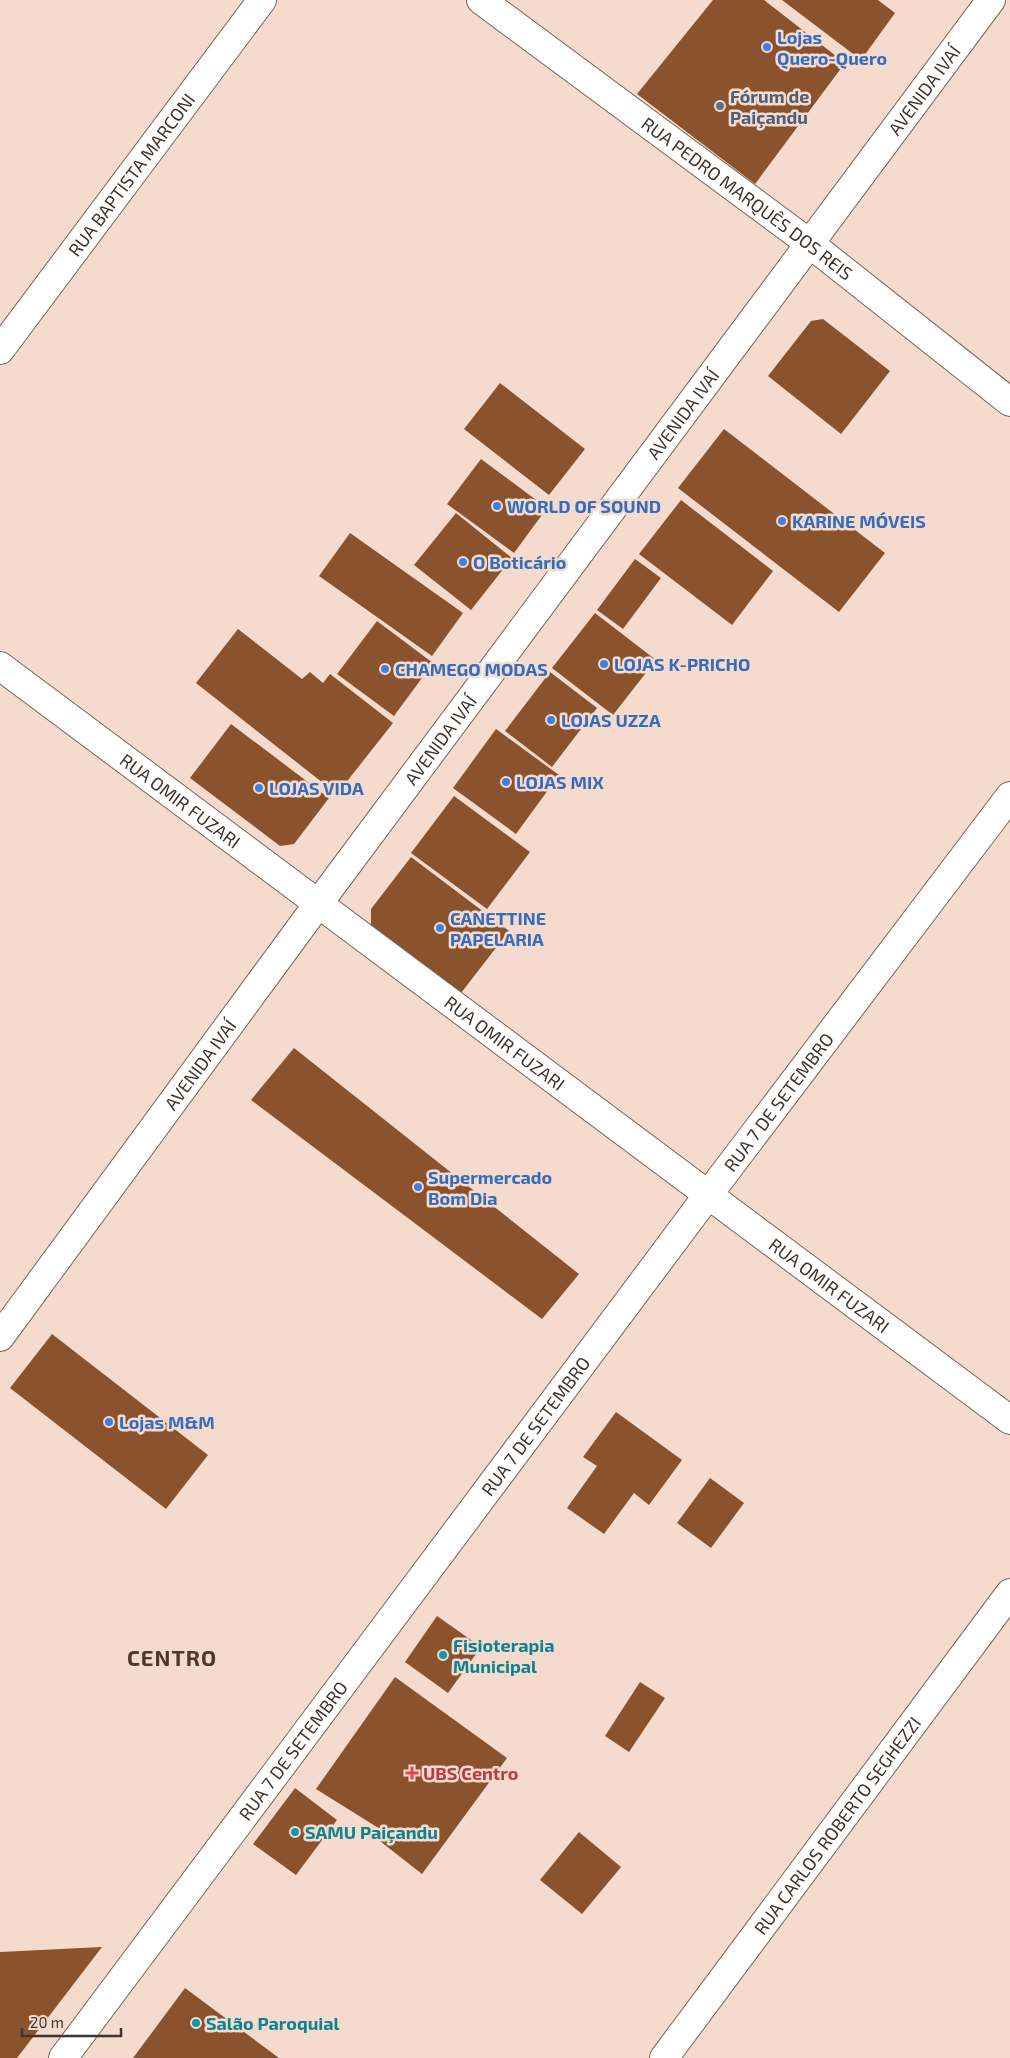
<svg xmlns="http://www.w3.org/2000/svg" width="1010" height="2058" font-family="'Exo 2',sans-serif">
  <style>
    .building { fill: #8b522e }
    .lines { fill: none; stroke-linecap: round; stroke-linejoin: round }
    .minor-casing { stroke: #7a6558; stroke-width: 30 }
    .tertiary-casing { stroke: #7a6558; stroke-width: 30 }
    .minor { stroke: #fff; stroke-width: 28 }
    .tertiary { stroke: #fff; stroke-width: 28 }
    .shop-dot { fill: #3f7fe0; stroke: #f4dbcd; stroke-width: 2 }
    .service-dot { fill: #5c6f8a; stroke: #f4dbcd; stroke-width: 2 }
    .culture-dot { fill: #0f9aa8; stroke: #f4dbcd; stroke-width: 2 }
    .health-dot { fill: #e0444e; stroke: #f4dbcd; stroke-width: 2 }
    .labels { text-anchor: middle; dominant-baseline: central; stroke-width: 5; stroke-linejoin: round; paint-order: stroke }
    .shop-label { font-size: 18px; font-weight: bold; fill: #366cbe; stroke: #f4dbcd; text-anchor: start }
    .street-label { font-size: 18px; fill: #3e342f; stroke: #f4dbcd }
    .service-label { font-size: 18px; font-weight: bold; fill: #4e5e75; stroke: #f4dbcd; text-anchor: start }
    .culture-label { font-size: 18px; font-weight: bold; fill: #0d838f; stroke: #f4dbcd; text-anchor: start }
    .health-label { font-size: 18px; font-weight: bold; fill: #be3a42; stroke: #f4dbcd; text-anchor: start }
    .district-label { font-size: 22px; font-weight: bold; letter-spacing: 1px; fill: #4d3a2f; stroke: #f4dbcd }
  </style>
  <rect width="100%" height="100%" fill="#f4dbcd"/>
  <path class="building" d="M713,0h51l81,63 -90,121 -118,-90z
    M782,0h96l17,13 -34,47z
    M823,319l67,52 -49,63 -73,-58 43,-55z
    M500,383l85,66 -36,46 -85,-66z
    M724,429l161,124 -46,59 -161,-124z
    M481,459l66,49 -33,45 -67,-49z
    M681,500l92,71 -41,54 -93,-71z
    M456,513l56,45 -41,52 -57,-45z
    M350,533l113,80 -31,43 -113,-80z
    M635,559l26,19 -38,51 -26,-19z
    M595,613l61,47 -43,55 -61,-47z
    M377,621l56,42 -39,53 -57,-42z
    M238,629l64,50 8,-7 13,11 7,-9 63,49 -56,71 -141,-111z
    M550,672l47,36 -45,59 -47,-36z
    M231,724l98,74 -35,46 -14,2 -90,-68z
    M496,729l63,46 -43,59 -63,-46z
    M454,796l76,56 -43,57 -76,-56z
    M411,857l98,74 -48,62 -90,-68v-16z
    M294,1048l285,226 -37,45 -291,-219z
    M52,1334l156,121 -42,54 -156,-121z
    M616,1412l66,48 -33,45 -15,-12 -30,41 -37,-26 30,-42 -14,-9z
    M710,1478l34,25 -33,45 -34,-25z
    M437,1616l44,31 -33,46 -43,-31z
    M395,1677l112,81 -85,116 -46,-36 4,-9 -64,-40z
    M640,1682l25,16 -36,54 -24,-16z
    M295,1788l42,32 -41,55 -43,-31z
    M579,1832l42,35 -39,47 -42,-34z
    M102,1947l-85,111h-17v-106z
    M185,1988l94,70h-146z"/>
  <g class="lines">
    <g class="minor-casing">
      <g id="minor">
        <path id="s1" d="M481,0l328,243 201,159"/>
        <path id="s2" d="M0,350l262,-350"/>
        <path id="s3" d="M0,666l1010,754"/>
        <path id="s4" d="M63,2058l645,-863 302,-399"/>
        <path id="s5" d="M664,2058l346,-465"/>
      </g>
    </g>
    <g class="tertiary-casing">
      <g id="tertiary">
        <path id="s6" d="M0,1337l318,-433 673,-904"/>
      </g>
    </g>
    <use href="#minor" class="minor"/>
    <use href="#tertiary" class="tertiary"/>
  </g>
  <g class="shop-dot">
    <circle cx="767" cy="47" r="5"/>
    <circle cx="497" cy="506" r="5"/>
    <circle cx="782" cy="521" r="5"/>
    <circle cx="463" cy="562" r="5"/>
    <circle cx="604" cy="664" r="5"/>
    <circle cx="385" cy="669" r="5"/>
    <circle cx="551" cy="720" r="5"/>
    <circle cx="506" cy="782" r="5"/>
    <circle cx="259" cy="788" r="5"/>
    <circle cx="440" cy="928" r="5"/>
    <circle cx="418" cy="1187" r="5"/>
    <circle cx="109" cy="1422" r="5"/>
  </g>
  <circle class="service-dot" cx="720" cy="106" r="5"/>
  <g class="culture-dot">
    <circle cx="443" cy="1655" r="5"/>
    <circle cx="295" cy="1832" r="5"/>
    <circle cx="196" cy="2023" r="5"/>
  </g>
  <path class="health-dot" d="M409.5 1765.5h5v5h5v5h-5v5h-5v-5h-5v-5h5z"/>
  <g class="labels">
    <g class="shop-label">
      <text x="777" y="37">Lojas<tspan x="777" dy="21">Quero-Quero</tspan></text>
      <text x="507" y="506">WORLD OF SOUND</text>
      <text x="792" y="521">KARINE MÓVEIS</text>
      <text x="473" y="562">O Boticário</text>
      <text x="614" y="664">LOJAS K-PRICHO</text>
      <text x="395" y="669">CHAMEGO MODAS</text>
      <text x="561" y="720">LOJAS UZZA</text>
      <text x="516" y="782">LOJAS MIX</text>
      <text x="269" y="788">LOJAS VIDA</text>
      <text x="450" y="918">CANETTINE<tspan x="450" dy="21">PAPELARIA</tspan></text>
      <text x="428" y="1177">Supermercado<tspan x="428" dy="21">Bom Dia</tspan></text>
      <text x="119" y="1422">Lojas M&amp;M</text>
    </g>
    <g class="street-label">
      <text stroke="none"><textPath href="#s6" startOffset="1552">AVENIDA IVAÍ</textPath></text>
      <text stroke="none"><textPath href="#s2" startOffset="219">RUA BAPTISTA MARCONI</textPath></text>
      <text stroke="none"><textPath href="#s1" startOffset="332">RUA PEDRO MARQUÊS DOS REIS</textPath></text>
      <text stroke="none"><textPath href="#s6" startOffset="1148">AVENIDA IVAÍ</textPath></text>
      <text stroke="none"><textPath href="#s6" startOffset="742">AVENIDA IVAÍ</textPath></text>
      <text stroke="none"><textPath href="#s3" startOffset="225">RUA OMIR FUZARI</textPath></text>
      <text stroke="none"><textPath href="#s3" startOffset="630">RUA OMIR FUZARI</textPath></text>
      <text stroke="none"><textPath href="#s6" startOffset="338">AVENIDA IVAÍ</textPath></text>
      <text stroke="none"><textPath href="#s4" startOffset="1194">RUA 7 DE SETEMBRO</textPath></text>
      <text stroke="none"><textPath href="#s3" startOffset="1035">RUA OMIR FUZARI</textPath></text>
      <text stroke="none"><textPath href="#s4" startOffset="789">RUA 7 DE SETEMBRO</textPath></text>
      <text stroke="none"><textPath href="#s4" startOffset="384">RUA 7 DE SETEMBRO</textPath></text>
      <text stroke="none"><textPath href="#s5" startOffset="290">RUA CARLOS ROBERTO SEGHEZZI</textPath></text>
    </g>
    <g class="service-label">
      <text x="730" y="96">Fórum de<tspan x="730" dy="21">Paiçandu</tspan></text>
    </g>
    <g class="culture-label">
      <text x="453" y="1645">Fisioterapia<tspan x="453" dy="21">Municipal</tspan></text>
      <text x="305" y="1832">SAMU Paiçandu</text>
      <text x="206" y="2023">Salão Paroquial</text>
    </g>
    <g class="health-label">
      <text x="423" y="1773">UBS Centro</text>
    </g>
    <g class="district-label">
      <text x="172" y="1657">CENTRO</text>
    </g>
  </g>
  <path d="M22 2028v8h99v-8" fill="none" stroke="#3e342f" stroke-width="2.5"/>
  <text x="30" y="2028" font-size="15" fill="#3e342f" stroke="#f4dbcd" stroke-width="4" paint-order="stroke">20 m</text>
</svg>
